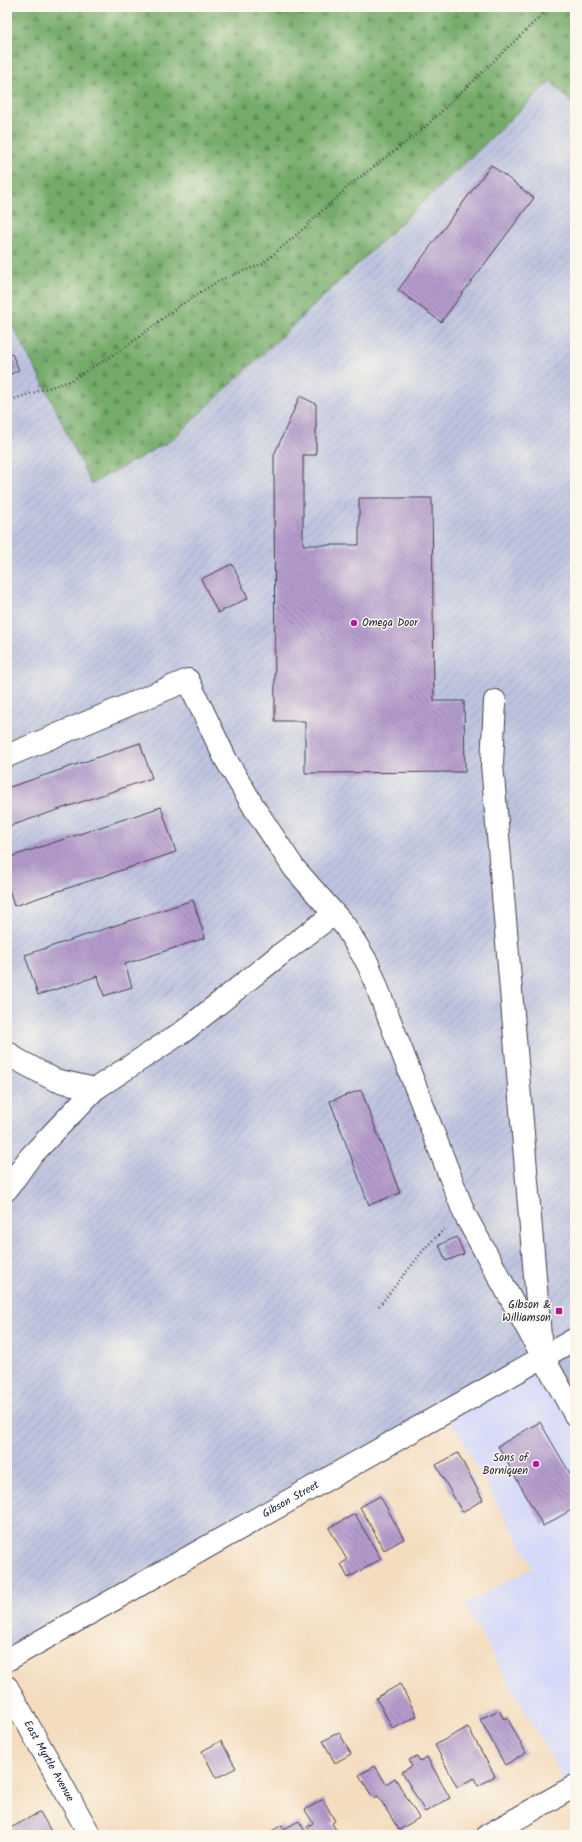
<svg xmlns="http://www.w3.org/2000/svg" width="582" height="1842" font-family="Kalam,sans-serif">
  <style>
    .built { fill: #d4d8f9 }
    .industrial { fill: url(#industrial-furrows) }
    .forest { fill: url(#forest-firs); stroke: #4b6652 }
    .building { fill: url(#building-back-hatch) }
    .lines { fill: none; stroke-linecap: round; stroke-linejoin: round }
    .minor-casing { stroke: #423e4f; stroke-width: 24 }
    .path { stroke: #423e4f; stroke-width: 2.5; stroke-dasharray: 1 3; stroke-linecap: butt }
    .minor { stroke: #fff; stroke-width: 22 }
    .poi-dot { fill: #b5179e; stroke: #fbf7ec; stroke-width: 1.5 }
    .labels { text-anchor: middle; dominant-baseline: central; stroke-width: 3; stroke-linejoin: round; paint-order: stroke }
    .poi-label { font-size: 11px; fill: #22223b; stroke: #fbf7ec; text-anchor: end }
    .street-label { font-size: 11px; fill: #22223b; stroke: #fbf7ec }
  </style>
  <defs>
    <pattern id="industrial-furrows" width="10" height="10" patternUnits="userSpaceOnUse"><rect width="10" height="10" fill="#bdc3de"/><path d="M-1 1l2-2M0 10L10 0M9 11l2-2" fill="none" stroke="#a2a7bf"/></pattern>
    <pattern id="forest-firs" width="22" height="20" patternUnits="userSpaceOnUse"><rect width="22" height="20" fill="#74ab69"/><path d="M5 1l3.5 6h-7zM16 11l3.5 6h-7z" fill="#5f8b58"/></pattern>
    <pattern id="building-back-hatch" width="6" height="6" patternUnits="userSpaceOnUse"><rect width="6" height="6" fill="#b49bcc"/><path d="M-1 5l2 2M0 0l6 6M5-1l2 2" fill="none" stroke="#927ea7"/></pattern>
  </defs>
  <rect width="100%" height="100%" fill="#fbf7ec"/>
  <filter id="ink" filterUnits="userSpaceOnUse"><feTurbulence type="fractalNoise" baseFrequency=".025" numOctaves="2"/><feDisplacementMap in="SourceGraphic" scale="8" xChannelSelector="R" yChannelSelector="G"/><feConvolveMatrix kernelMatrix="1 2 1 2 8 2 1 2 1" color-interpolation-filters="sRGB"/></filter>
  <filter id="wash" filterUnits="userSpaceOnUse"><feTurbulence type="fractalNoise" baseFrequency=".012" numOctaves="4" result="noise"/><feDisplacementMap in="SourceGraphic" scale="16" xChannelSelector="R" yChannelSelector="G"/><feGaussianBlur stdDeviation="0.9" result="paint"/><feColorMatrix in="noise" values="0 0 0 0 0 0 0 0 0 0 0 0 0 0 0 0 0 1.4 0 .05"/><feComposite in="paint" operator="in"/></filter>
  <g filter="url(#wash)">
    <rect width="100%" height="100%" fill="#f4ddbf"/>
    <path class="built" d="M542,1357l33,58v385l-110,-195 68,-38 -87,-155z"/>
    <path class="industrial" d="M551,81l24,26v1308l-33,-57 -535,302v-1345l44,84 40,85 81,-44z"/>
    <path class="forest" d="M7,7h568v100l-24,-26 -379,359 -81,44 -40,-85 -44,-84z"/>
    <g id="blocks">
      <path class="building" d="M491,165l43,33 -93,124 -43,-32z
        M12,354l7,16 -12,6v-20z
        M300,396l16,8v51h-13v90h56v-47h73l2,203h30l1,71 -160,1v-52h-30l-1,-266z
        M232,564l16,34 -30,15 -17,-34z
        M140,743l12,35 -145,49v-39z
        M161,807l15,45 -162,54 -7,-23v-25z
        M193,900l12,38 -80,26 7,23 -28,9 -6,-20 -60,19 -13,-40z
        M361,1090l39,103 -31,12 -39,-104z
        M457,1237l7,17 -18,7 -7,-16z
        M540,1422l35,60v26l-32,18 -45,-80z
        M458,1453l25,47 -21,12 -26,-47z
        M380,1496l24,43 -20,11 -24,-43z
        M355,1514l26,45 -33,19 -7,-14 6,-4 -18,-32z
        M400,1684l17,32 -24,13 -17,-31z
        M499,1710l5,9 3,-2 19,36 -21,12 -25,-46z
        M468,1727l27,49 -17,10 -4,-8 -17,9 -22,-42z
        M339,1732l12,22 -16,9 -12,-22z
        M221,1741l15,27 -20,10 -14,-27z
        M417,1756l3,5 7,-4 23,41 -25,14 -23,-40 10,-6 -3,-6z
        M375,1766l11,18 9,-6 24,40 -20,12 -21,-34 -5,2 -14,-23z
        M323,1799l12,22 -3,2 7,12h-27l-5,-8 6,-4 -8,-13z
        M40,1812l12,21 -4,2h-41v-5z
        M299,1821l8,14h-38l-1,-2 14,-8 2,4z"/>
    </g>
  </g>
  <g filter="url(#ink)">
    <use href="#blocks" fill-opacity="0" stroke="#423e4f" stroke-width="1"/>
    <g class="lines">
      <g class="minor-casing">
        <g id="minor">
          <path d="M495,701l-3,63 49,584"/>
          <path d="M7,756l181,-76 37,78 30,51 39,59 51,58 23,38 97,251 110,200"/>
          <path d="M7,1052l9,7 39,21 40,9"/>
          <path d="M7,1189l23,-32 65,-68 89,-58 93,-74 57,-43"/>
          <path id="s1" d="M7,1660l568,-321"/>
          <path id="s2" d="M7,1687l83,148"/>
          <path d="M488,1835l87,-49"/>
        </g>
      </g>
      <path class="path" d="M7,401l63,-20 53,-32 56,-43 41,-26 42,-16 31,-26 57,-53 73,-56 123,-118
        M379,1306l48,-60 17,-17"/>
      <use href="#minor" class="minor"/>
    </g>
  </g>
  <g class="poi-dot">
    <circle cx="354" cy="623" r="4"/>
    <rect x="555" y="1307" width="8" height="8" rx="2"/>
    <circle cx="536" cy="1464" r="4"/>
  </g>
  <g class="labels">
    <g class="poi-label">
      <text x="362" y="623" text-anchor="start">Omega Door</text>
      <text x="551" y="1305">Gibson &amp;<tspan x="551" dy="13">Williamson</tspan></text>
      <text x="528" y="1458">Sons of<tspan x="528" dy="13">Borniquen</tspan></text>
    </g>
    <g class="street-label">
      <text stroke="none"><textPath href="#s1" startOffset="326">Gibson Street</textPath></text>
      <text stroke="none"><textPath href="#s2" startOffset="85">East Myrtle Avenue</textPath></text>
    </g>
  </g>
  <rect width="582" height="1842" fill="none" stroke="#fbf7ec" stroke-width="24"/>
</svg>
